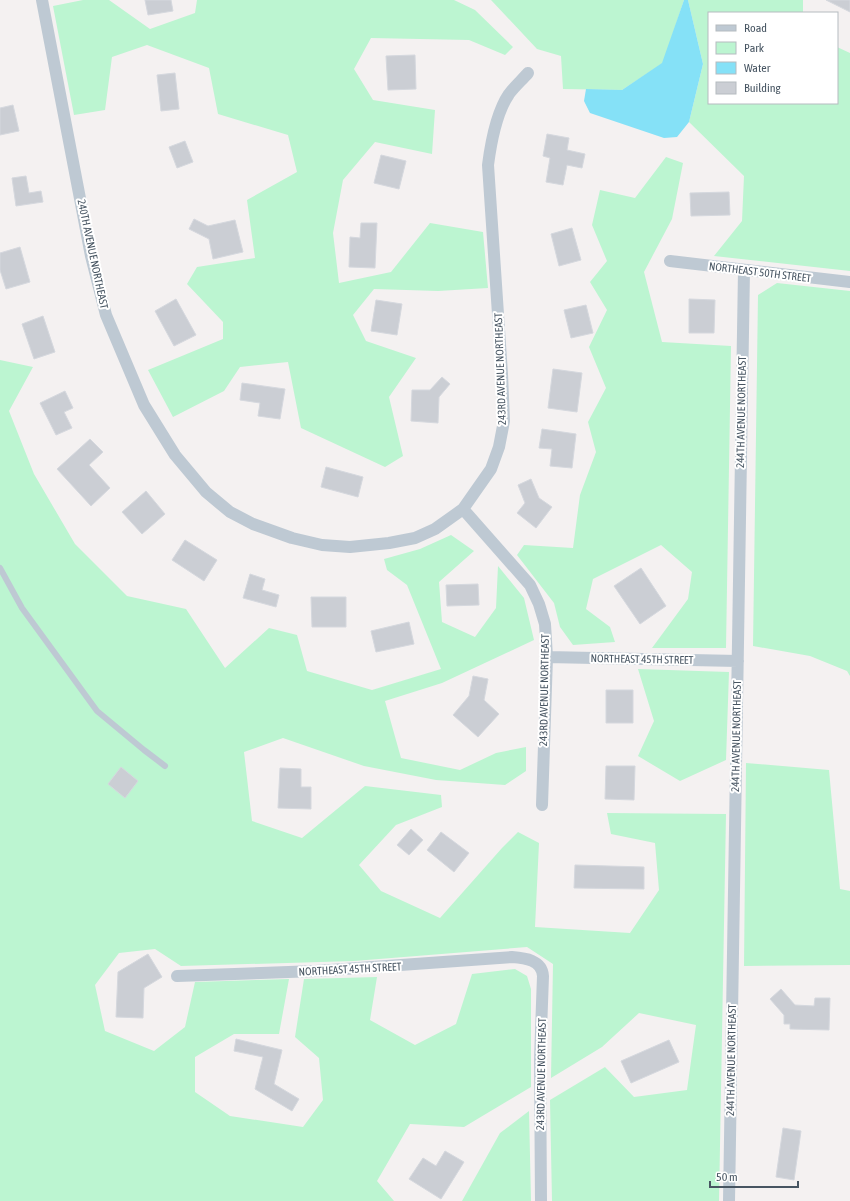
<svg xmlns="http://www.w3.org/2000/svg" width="850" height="1201" font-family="'Asap Condensed',sans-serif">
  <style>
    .green { fill: #bcf5d1 }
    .water { fill: #85e1f7 }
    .building { fill: #cbced4; stroke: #d5d8de }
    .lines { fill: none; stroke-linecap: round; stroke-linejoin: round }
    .service { stroke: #bec9d3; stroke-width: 6 }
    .minor { stroke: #bec9d3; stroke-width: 12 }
    .labels { text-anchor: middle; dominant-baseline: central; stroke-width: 4; stroke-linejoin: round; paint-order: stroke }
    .street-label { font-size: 11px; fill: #475562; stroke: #fff }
  </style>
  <rect width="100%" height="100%" fill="#f4f1f1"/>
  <path class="green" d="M83,0h26l41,29 45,-16 2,-13h257l21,10 38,37 -8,8 -36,-15 -98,-2 -17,31 19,31 62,10 -3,44 -57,-12 -32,38 -10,53 6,50 52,-11 39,-49 53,9 5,56 -50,3 -64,-2 -21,26 13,26 50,17 -27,39 14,59 -18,11 -84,-39 -13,-66 -48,5 -16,24 -51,26 -25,-47 75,-31v-17l-36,-38 10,-17 58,-9 -8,-58 50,-28 -9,-37 -70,-21 -9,-46 -62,-23 -35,12 -7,53 -31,5 -21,-109z
    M491,0h193l-21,63 -41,27 -59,-1 -2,-33 -24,-7z
    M688,0h115v13h-94v90h128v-56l13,6v218l-136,-15 28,-35 2,-45 -55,-54 14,-58z
    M666,157l17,6 -11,56 -28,53 18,70 69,4 -5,302h-74l36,-49 4,-27 -31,-27 -68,34 -7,30 24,18 5,15 -42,3 -13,-18 -6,-24 -37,-48 7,-10 49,3 7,-53 16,-43 -8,-30 18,-34 -17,-41 18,-37 -17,-28 17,-21 -15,-36 8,-35 35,8z
    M777,283l73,8v385l-3,-5 -37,-15 -57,-10 5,-351z
    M0,360l33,7 -24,44 25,63 41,70 52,52 59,13 39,59 44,-40 28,7 10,36 65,19 69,-21 -34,-84 -20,-15 -3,-11 36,-10 31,-14 23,16 -35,31 3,40 33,15 21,-29 2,-42 26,32 10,42 -92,43 -57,18 16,57 59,12 36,-17 30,-6v24l-21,14 -69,-5 -72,-14 -81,-28 -39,14 8,69 50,17 63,-52 76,9 1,12 -46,18 -37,40 22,26 59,27 62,-70 16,-16 21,11 -4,84 95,6 29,-43 -4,-47 -44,-9 -4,-21 119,1 -7,387h-167l-2,-101 55,-33 29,30 53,-7 9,-65 -57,-12 -37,34 -51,31 2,-114 -26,-17 -173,14 -173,5 -26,-17 -36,4 -24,32 10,46 49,20 31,-24 10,-45 94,-3 -10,55h-45l-39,23v35l35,24 73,11 20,-27 -4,-42 -24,-21 9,-58 73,-2 -7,43 45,25 41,-21 16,-50 43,-5 12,7 4,13v98l-67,40 -54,-3 -33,57 17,20h-394z
    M638,669l91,3 -3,88 -46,21 -42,-25 16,-35z
    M746,763l83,7 11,119 10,2v74l-106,1z
    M529,1111l2,90h-69l38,-68z"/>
  <path class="water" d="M684,0h4l15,64 -14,58 -12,15 -13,1 -74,-25 -6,-12 2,-12 36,1 40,-27z"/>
  <path class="building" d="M145,0h26l2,11 -25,4z
    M826,0h24v12z
    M415,55l1,34 -28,1 -2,-34z
    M175,73l4,36 -18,2 -4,-36z
    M13,105l6,26 -19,4v-27z
    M547,134l22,4 -2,12 18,4 -3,14 -15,-3 -4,20 -17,-3 4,-24 -7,-2z
    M185,141l8,21 -16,6 -8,-21z
    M381,155l25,6 -7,28 -25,-6z
    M26,176l3,17 12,-2 2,11 -27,4 -4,-28z
    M729,192l1,23 -39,1 -1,-23z
    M194,219l14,7 27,-6 8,32 -30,7 -4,-20 -20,-10z
    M361,223h16l-2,45 -26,-1 1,-30 10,1z
    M572,228l9,32 -22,6 -8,-32z
    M20,247l10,35 -24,7 -6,-19v-17z
    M176,299l20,36 -22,11 -19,-35z
    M689,299l26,1 -1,33h-25z
    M376,300l26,4 -5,31 -26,-4z
    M586,305l7,28 -22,5 -7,-28z
    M43,316l12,36 -21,7 -12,-35z
    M553,369l29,4 -5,39 -29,-4z
    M442,377l8,7 -11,13 -1,26 -27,-2 1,-31h18z
    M242,383l43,6 -5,30 -22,-3 2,-13 -20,-3z
    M65,391l8,17 -9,4 8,16 -16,7 -16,-32z
    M542,429l34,5 -4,34 -22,-2 2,-17 -13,-1z
    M90,439l13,13 -14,13 21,23 -19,18 -34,-37z
    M326,467l37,10 -5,20 -37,-10z
    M531,479l8,19 13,9 -16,21 -19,-15 8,-10 -7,-18z
    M146,491l19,23 -23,20 -20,-22z
    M185,540l32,20 -13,21 -32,-21z
    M641,568l25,38 -26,18 -26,-38z
    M250,574l15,5 -3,11 17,5 -3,12 -33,-9z
    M478,584l1,21 -32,1 -1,-21z
    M311,597h35v30h-34z
    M409,622l5,22 -38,8 -5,-21z
    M473,676l15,3 -4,21 15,14 -21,23 -25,-22 16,-19z
    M606,690h27v33h-27z
    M606,766h29l-1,34 -29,-1z
    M121,767l17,14 -13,17 -17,-14z
    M280,768l21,1v18h10v22l-33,-1z
    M411,829l12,11 -14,15 -12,-10z
    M441,832l28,21 -15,19 -27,-22z
    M575,865l69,2v22l-70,-1z
    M148,954l14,23 -18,11 -1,30 -27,-1 2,-45z
    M781,989l14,16 19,1 1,-8h15l-1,32 -39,-1v-5h-6v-9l-14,-16z
    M236,1039l46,11 -8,34 25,15 -7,12 -37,-22 8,-32 -29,-6z
    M669,1040l10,22 -48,21 -10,-22z
    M783,1128l18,3 -7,49 -18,-3z
    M445,1151l19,11 -23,37 -32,-20 14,-21 13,8z"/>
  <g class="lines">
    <path class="service" d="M0,568l22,40 75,103 47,39 21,16"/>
    <path class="minor" d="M42,0l49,256 15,59 38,90 31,50 31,37 24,20 23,12 39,14 30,7 28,2 39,-4 26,-5 20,-9 28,-20
      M528,73c-6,7 -13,13 -19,21 -13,19 -18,48 -21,71l14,209 2,47 -5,26 -8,22 -28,40 67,76 9,19 6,20 2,33 -5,148
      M670,261l180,21
      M547,657l191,4
      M177,976l139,-5 196,-14c13,1 30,3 31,19l-3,83 1,142
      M729,1201l15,-931"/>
  </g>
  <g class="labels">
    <g class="street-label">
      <text transform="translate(93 254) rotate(78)">240TH AVENUE NORTHEAST</text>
      <text transform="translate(760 272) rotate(7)">NORTHEAST 50TH STREET</text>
      <text transform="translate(500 369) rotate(-92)">243RD AVENUE NORTHEAST</text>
      <text transform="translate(741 412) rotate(-89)">244TH AVENUE NORTHEAST</text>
      <text transform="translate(642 659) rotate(1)">NORTHEAST 45TH STREET</text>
      <text transform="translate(544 690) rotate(-89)">243RD AVENUE NORTHEAST</text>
      <text transform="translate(736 736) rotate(-89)">244TH AVENUE NORTHEAST</text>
      <text transform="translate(350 969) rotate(-3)">NORTHEAST 45TH STREET</text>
      <text transform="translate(731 1060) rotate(-89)">244TH AVENUE NORTHEAST</text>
      <text transform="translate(541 1074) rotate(-89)">243RD AVENUE NORTHEAST</text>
    </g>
  </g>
  <rect x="708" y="12" width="130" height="92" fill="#ffffff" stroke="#b5bbc0"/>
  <rect x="716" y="25" width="20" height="6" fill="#bec9d3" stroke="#b5bbc0"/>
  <text x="744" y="32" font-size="12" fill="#475562">Road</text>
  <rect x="716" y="42" width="20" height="12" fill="#bcf5d1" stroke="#b5bbc0"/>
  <text x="744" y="52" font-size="12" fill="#475562">Park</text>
  <rect x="716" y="62" width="20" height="12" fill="#85e1f7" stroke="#b5bbc0"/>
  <text x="744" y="72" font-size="12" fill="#475562">Water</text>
  <rect x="716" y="82" width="20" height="12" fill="#cbced4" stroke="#b5bbc0"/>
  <text x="744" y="92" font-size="12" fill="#475562">Building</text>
  <path d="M710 1181v6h88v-6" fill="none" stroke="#475562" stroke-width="2"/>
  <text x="716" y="1181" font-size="12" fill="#475562" stroke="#ffffff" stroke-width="3" paint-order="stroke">50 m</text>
</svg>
